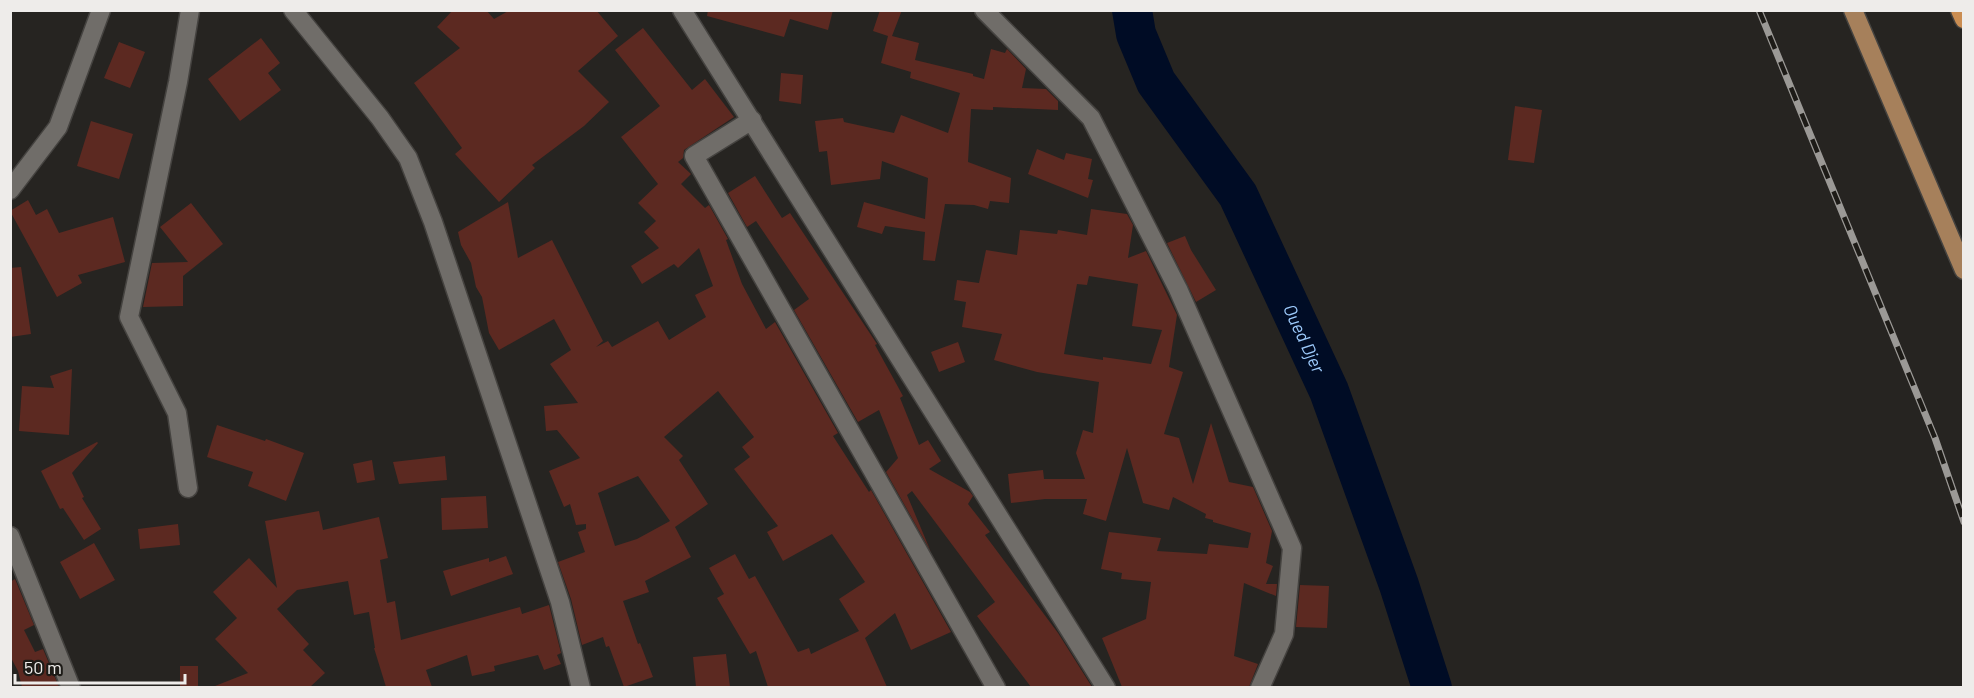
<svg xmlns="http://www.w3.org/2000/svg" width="1974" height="698" font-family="Barlow,sans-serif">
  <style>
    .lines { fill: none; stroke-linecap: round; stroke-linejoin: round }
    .river { stroke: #000c25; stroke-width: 40 }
    .building { fill: #5c2921; fill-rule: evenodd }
    .minor-casing { stroke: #454340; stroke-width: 21 }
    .primary-casing { stroke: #454340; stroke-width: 21 }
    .motorway-casing { stroke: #454340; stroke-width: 21 }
    .minor { stroke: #706d69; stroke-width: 18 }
    .primary { stroke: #a6805b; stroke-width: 18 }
    .motorway { stroke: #ca8d52; stroke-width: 18 }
    .rail-casing { stroke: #9b9996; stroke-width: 7 }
    .rail { stroke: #1d1b17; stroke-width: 4.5; stroke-dasharray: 14; stroke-linecap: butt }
    .labels { text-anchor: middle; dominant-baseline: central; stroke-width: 4.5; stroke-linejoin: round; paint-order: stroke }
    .water-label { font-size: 18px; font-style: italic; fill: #9dcbfc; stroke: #1d1b17 }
  </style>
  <rect width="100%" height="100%" fill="#262421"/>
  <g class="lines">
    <path class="river" id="s1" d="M1132,10l4,24 20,48 82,113 91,196 70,194 33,103"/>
  </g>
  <path class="building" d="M453,10h33l8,9 16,-9h86l22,26 -40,35 31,31 -25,24 -52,39 3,3 -36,34 -44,-48 7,-6 -48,-65 46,-35 -23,-21z
    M708,10h125l-5,20 -38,-11 -6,18 -77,-21z
    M880,10h22l-10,26 27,7 -4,17 58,14v2l11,3 7,-30 14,4 2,-4 19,20 -4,19 24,1 12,12v9l-65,-3v3l-22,-1 -3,53 43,16 -2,25 -19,-2 -2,8 -14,-4 -29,-1 -10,57 -12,-1 2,-28 -40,-6 -3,8 -25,-7 7,-25 61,17 3,-41 -46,-17 -2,18 -49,6 -4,-34 -8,1 -4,-31 28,-3 1,4 50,11 7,-18 47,18 12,-40 -50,-15 1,-6 -30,-9 7,-27 -15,-5z
    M643,28l49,62 13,-11 29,38 -50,33 -1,8 -5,4 13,12 -10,10 24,24 4,-3 19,34 -2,1 16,44 24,45 9,-7 63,111 -5,3 36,56 2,-2 80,142 -40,18 -16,-37 -30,25 22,49h-119l-12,-36 -6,3 -33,-56 7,-4 -15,-26 26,-14 14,25 6,-3 43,76 11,-4 2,6 48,-23 -20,-32 26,-17 -33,-48 -49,27 -16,-29 11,-6 -44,-57 16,-12 -8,-10 12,-10 -36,-46 -54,46 19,19 -4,4 29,44 -33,23 16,30 -46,24 4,11 -26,9 15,43 2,-1 13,34 -29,10 -15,-41 -3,1 -3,-10 -21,8 -11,-46 -13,-37 27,-10 -7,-20 8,-3v-5l-10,1 -6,-21 -6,3 -15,-36 31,-13 -23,-28 -11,1 -2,-25 34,-3 -28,-39 21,-14 -17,-31 -55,31 -10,-17 -7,-36 -6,-10 -5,-24 -10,-18 -3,-13 50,-30 10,56 34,-18 51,101 -7,6 12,-6 4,6 46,-26 11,19 37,-23 -11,-22 18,-9 -14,-38 -21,20 -4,-4 -32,20 -11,-18 28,-18 -15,-16 12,-11 -18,-18 20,-19 -37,-47 39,-31 -45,-56zM638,476l32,45 -33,18 -22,7 -17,-53z
    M261,38l19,25 -12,10 13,17 -41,31 -32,-42z
    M119,42l26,10 -15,36 -26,-10z
    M781,73l22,2 -2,29 -22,-3z
    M1515,106l27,4 -8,53 -26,-3z
    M91,121l42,13 -14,45 -42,-13z
    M1037,149l27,11 2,-7 26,6 -4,20 5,1 -5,18 -60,-24z
    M755,176l27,42 8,-5 87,131 -2,1 28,51 -3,2 19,47 9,-5 13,21 -12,8 41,23 3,4 -5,8 22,28 -5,3 73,98 34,54h-61l-54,-71 18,-14 -83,-111 -5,4 24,57 -45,-80 12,-14 -19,-48 -21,12 -64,-112 15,-11 -53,-78 -9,6 -19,-34z
    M28,200l8,15 11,-6 12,24 54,-16 12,45 -47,13 4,8 -25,14 -47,-86z
    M191,203l32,41 -40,32v30l-40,1 9,-44 36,-1 -28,-35z
    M1091,209l36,5 6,11 -5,33 18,-7 31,64 -8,52 14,5 -19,62 15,4 14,46 18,-61 18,59 24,5 19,44 -6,32 7,3 -7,18h11l-1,12 -32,-13 -10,73 24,8 -9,23h-127l-20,-49 44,-19 5,-37 -30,-3 1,-6 -21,-4 8,-37 52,6 -4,13 50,3 2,-10 39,4 3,-15 -38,-11v-2l-8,-2 1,-4 -33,-17 -4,13 -26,-7 -16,-55 -21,73 -23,-7 4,-15h-42l-34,4 -3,-29 35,-4 1,9h41l-9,-26 7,-23 10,3 6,-51 -62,-10 -43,-12 8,-26 -40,-7 4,-25 -12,-2 3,-20 22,3 7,-33 31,5 3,-25 37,4 1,-4 29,5zM1089,276l49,8 -6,42 30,4 -11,34 -48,-7v3l-39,-6 13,-70 10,1z
    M1185,236l6,14 25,40 -20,12 -29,-59z
    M21,267l10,67 -21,3v-69z
    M958,342l7,20 -26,10 -8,-20z
    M72,369l-3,66 -50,-4 3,-45 32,2 -4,-12z
    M217,425l48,16 1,-2 38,14 -18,48 -38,-15 5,-14 -46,-15z
    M97,442l1,1 -26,30 12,24 -2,1 19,31 -17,11 -21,-32 -3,1 -19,-38z
    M445,456l2,24 -48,4 -6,-22z
    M372,460l3,20 -18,3 -4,-19z
    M486,496l2,32 -46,2 -1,-32z
    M319,511l4,19 56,-13 9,41 -8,2 7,43 8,-2 6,39 119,-33 2,7 27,-9 12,48 -4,2 4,9 -17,6 -6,-15 -44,11 1,5 -23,5 -5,-21 -41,15 6,17h-46l-12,-39h1l-6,-36 -15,3 -6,-34 -51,9 -20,19 32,35 -6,6 22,23 -15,14h-95v-1l33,-13 -33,-34 22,-21 -24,-26 36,-34 28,30 -12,-67z
    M178,524l2,21 -40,4 -2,-20z
    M94,543l21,37 -35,19 -20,-37z
    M506,556l7,18 -62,22 -8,-25 46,-13v4z
    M15,579l19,46 -10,5 11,22 8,-3 16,38h-37l-4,-16 -8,-15v-74z
    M1300,585l29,1 -2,42 -31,-1z
    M726,654l4,33h-34l-3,-30z
    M180,666h18v21h-18z"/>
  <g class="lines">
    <g class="minor-casing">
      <path id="minor" d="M293,10l87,108 28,40 25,64 127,380 21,86
        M682,10l424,678
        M984,10l107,108 87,171 114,259 -8,86 -24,54
        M752,120l-58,36 302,532
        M10,190l48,-63 43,-117
        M188,488l-11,-75 -48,-96 49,-235 12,-72
        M10,536l61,152"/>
    </g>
    <g class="primary-casing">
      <path id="primary" d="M1853,10l111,260"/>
    </g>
    <g class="motorway-casing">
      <path id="motorway" d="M1960,10l4,9"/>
    </g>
    <use href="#minor" class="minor"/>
    <use href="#primary" class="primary"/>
    <use href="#motorway" class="motorway"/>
    <g class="rail-casing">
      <path id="rail" d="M1759,10l176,428 29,84"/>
    </g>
    <use href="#rail" class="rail"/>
  </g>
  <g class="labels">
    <g class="water-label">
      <text stroke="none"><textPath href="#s1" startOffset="374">Oued Djer</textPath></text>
    </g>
  </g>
  <rect width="1974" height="698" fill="none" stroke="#eeecea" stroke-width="24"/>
  <path d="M15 674v9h170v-9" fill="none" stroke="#eeecea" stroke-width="3"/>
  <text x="24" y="674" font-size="18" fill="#eeecea" stroke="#1d1b17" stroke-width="4.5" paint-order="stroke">50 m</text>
</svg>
